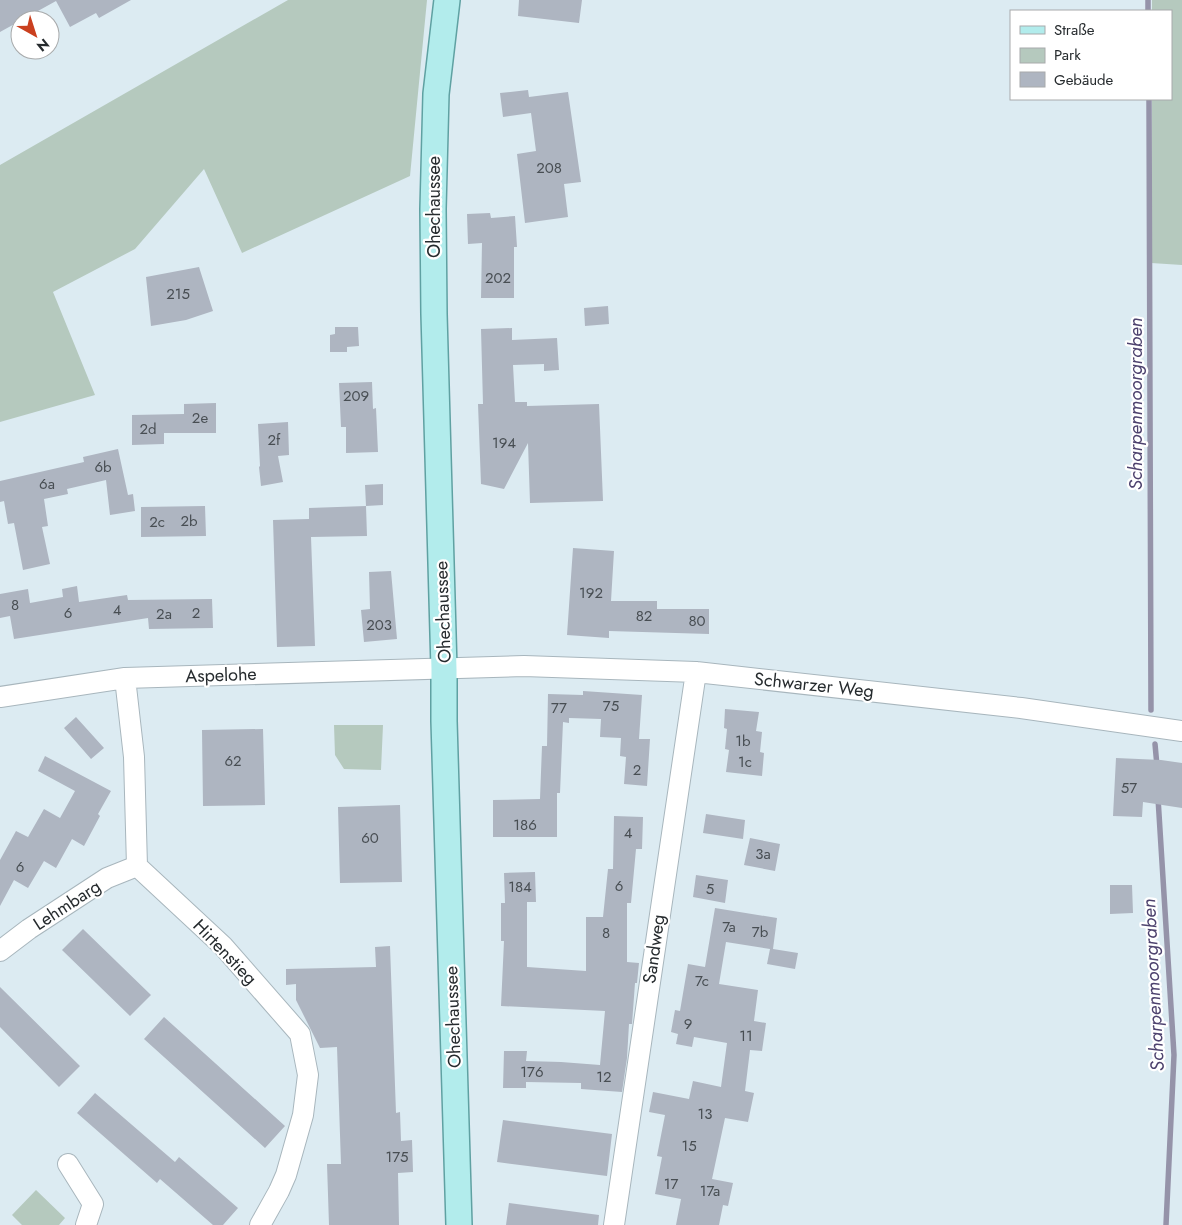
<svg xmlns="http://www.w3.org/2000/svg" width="1182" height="1225" font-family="Jost,sans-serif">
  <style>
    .green { fill: #b5c9be }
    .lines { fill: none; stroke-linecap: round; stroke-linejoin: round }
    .stream { stroke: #9593a9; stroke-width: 5.5 }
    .building { fill: #aeb5c1 }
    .minor-casing { stroke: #a8b6bd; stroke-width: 22 }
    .major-casing { stroke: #5fa1a2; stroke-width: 28 }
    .minor { stroke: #fff; stroke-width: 20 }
    .major { stroke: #b2ecec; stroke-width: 25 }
    .labels { text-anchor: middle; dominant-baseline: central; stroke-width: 4.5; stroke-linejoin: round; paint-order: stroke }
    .number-label { font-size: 15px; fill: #484e53 }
    .street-label { font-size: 18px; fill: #262b2e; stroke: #fff }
    .water-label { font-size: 19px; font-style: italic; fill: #4d426e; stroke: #fff }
  </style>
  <rect width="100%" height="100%" fill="#dcebf2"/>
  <path class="green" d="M288,0h139l-17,176 -168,77 -38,-84 -69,80 -82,43 42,103 -95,27v-257z
    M1152,0h30v265l-31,-2 1,-164h19v-88h-19z
    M334,725h49l-2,45 -37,-1 -9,-14z
    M36,1190l29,28 -6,7h-37l-10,-10z"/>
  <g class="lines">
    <path class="stream" d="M1148,0v11
      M1149,99l2,611
      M1155,744l2,22
      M1158,798l16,257 -8,170"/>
  </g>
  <path class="building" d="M0,0h131l-32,18 -3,-5 -26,14 -14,-26 -56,31z
    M519,0h63l-3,23 -61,-7z
    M528,90l1,7 39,-5 13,90 -17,2 4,33 -43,6 -8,-69 19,-3 -5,-38 -28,4 -3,-24z
    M490,213l1,5 24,-2 2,31h-3v51h-33l1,-55 -14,1 -1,-30z
    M199,267l14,44 -27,9 -35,6 -5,-49z
    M608,306l1,18 -24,2 -1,-18z
    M335,327h23l1,19 -12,1v5h-17v-17l5,-1z
    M512,328v12l45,-2 2,32 -15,1v-7l-31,1 2,37h12v4l72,-2 4,97 -73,2 -2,-60 -24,46 -23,-5 -3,-80h5l-2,-75z
    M372,382l1,27 3,-1 2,44 -32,1v-26h-5l-2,-44z
    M216,403v30h-52v11l-32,1v-30l52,-1v-10z
    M288,422l1,33 -11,1 5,26 -22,4 -2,-19 1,-1 -2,-42z
    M118,449l10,46 5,-1 2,17 -25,4 -4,-35 -39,9 1,5 -24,5 4,27 -6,1 8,37 -27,6 -9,-47 -6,1 -4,-23 -4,1v-21l84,-19 -1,-5z
    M383,484v21l-17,1 -1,-21z
    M205,506l1,30 -65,1v-30z
    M366,506l1,30 -56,1 4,109 -38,1 -4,-127 36,-1v-11z
    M573,548l41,3 -3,50h46v8h52v25l-100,-3v7l-42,-3z
    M391,571l6,68 -33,3 -3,-32 9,-1 -1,-37z
    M77,586l2,16 48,-7 1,5 84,-1 1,29 -64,1 -1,-11 -134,21 -4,-23 -10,2v-24l28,-5 2,14 33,-6 -1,-8z
    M583,691l59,4 -3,44h11l-3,47 -23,-2 2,-27 -6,-1 1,-18 -21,-1 1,-18 -32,-1v5l-6,-1 -3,71h-3v44h-64v-37l47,-1 2,-53h5l1,-52 35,1z
    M725,709l34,3 -3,19 6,1 -2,20 4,1 -2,23 -36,-4 3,-22 -4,-1 2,-20 -3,-1z
    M76,717l28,31 -13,11 -27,-31z
    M263,729l2,76 -62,1 -1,-76z
    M45,756l66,35 -13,23 2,2 -16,30 -12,-7 -16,29 -12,-7 -16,27 -14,-8 -14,26v-46l16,-29 12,6 16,-28 16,9 15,-27 -37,-20z
    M1116,758l45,2 21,3v45l-39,-6 -1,15 -29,-1z
    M400,805l2,77 -62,1 -2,-76z
    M706,814l39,6 -2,19 -40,-6z
    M614,816l29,1 -1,32h-6l-5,54h-4v59l12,1 -2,20h-2l-3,41h-3l-2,34 -5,34 -41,-3v-6l-55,-1v6h-23l1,-37h23l-1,10 35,1 39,3 5,-54 -104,-5 3,-65h-3v-38h4l-1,-30 31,-1 1,30h-9v65l59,4v-54h17l5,-48h5z
    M750,838l30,6 -5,27 -31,-6z
    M696,875l32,5 -3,23 -32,-6z
    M1110,885h22l1,28 -23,1z
    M715,908l62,10 -4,31 25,4 -3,16 -28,-5 3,-15 -44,-7 -7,42 39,6 -4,31 12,2 -4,28 -12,-1 -5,41 9,2 -6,29 -23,-4 -13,61 21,4 -5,23 -5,-1 -4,20h-43l5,-26 -26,-5 7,-37 -5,-1 8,-41 -16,-3 4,-20 36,7 4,-18 28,6 6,-44 -33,-6 -2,10 -16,-3 2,-10 -7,-2 4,-22 5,1 8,-47 17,3z
    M83,929l68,66 -21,21 -68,-66z
    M390,946l6,167 4,-1 1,29 11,-1 1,32 -15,1 1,52h-70l-2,-61h14l-4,-117 -17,1 -24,-48v-16l-10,1v-16l90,-2 -1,-20z
    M0,987l80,79 -21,21 -59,-60z
    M164,1017l121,109 -20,22 -121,-109z
    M95,1093l80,69 4,-5 59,51 -15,17h-10l-53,-46 -3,4 -80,-70z
    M503,1120l109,14 -5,42 -110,-14z
    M509,1203l90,12 -1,10h-92z"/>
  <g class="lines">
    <g class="minor-casing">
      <path id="minor" d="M125,678l9,79 3,109 86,80 77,88 8,41 -5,40 -17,60 -7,16 -19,34
        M0,697l125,-19 399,-12 172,6 325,36 161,23
        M0,951l29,-22 78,-51 30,-12
        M68,1164l25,40 -7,21
        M614,1225l82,-553"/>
    </g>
    <g class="major-casing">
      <path id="major" d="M447,0l-11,94 -3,115 1,105 10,355v52l15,504"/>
    </g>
    <use href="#minor" class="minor"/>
    <use href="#major" class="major"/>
  </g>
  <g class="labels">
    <g class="number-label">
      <text x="549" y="168">208</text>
      <text x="498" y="278">202</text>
      <text x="178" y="294">215</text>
      <text x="356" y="396">209</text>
      <text x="200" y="418">2e</text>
      <text x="148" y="429">2d</text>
      <text x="274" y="440">2f</text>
      <text x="504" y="443">194</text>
      <text x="103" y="467">6b</text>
      <text x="47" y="484">6a</text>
      <text x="189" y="521">2b</text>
      <text x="157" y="522">2c</text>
      <text x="591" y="593">192</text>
      <text x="15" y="605">8</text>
      <text x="117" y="610">4</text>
      <text x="68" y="613">6</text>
      <text x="196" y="613">2</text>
      <text x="164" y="614">2a</text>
      <text x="644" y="616">82</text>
      <text x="697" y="621">80</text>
      <text x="379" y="625">203</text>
      <text x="611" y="706">75</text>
      <text x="559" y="708">77</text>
      <text x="743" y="741">1b</text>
      <text x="233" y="761">62</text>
      <text x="745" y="762">1c</text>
      <text x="637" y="770">2</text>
      <text x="1129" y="788">57</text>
      <text x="525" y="825">186</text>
      <text x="628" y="833">4</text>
      <text x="370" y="838">60</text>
      <text x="763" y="854">3a</text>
      <text x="20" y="867">6</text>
      <text x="619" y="886">6</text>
      <text x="520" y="887">184</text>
      <text x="710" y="889">5</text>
      <text x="729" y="927">7a</text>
      <text x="760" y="932">7b</text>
      <text x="606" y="933">8</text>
      <text x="702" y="981">7c</text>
      <text x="688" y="1024">9</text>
      <text x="746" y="1036">11</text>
      <text x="532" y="1072">176</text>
      <text x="604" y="1077">12</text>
      <text x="705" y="1114">13</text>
      <text x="689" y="1146">15</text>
      <text x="397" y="1157">175</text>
      <text x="671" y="1184">17</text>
      <text x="710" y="1191">17a</text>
    </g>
    <g class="street-label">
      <text transform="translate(434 207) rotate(-90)">Ohechaussee</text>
      <text transform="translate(443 612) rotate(-92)">Ohechaussee</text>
      <text transform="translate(221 675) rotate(-2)">Aspelohe</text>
      <text transform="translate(814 685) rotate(6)">Schwarzer Weg</text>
      <text transform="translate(67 905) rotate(-33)">Lehmbarg</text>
      <text transform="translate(654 949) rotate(-82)">Sandweg</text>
      <text transform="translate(225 952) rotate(46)">Hirtenstieg</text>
      <text transform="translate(453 1017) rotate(-92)">Ohechaussee</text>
    </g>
    <g class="water-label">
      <text transform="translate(1135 404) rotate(-90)">Scharpenmoorgraben</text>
      <text transform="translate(1153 985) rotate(-93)">Scharpenmoorgraben</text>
    </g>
  </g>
  <rect x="1010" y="10" width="162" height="90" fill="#ffffff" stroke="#a8aaab"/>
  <rect x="1020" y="26" width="25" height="8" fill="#b2ecec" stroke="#a8aaab"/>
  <text x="1054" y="35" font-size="15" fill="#262b2e">Straße</text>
  <rect x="1020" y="48" width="25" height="15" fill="#b5c9be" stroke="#a8aaab"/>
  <text x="1054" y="60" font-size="15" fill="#262b2e">Park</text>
  <rect x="1020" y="72" width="25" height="15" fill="#aeb5c1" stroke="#a8aaab"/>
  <text x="1054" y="85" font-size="15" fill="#262b2e">Gebäude</text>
  <g transform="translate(35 35) rotate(141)"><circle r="24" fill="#ffffff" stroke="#a8aaab"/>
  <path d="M0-4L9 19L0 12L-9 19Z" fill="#ca401f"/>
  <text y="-8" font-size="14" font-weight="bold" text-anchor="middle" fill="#262b2e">N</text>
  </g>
</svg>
